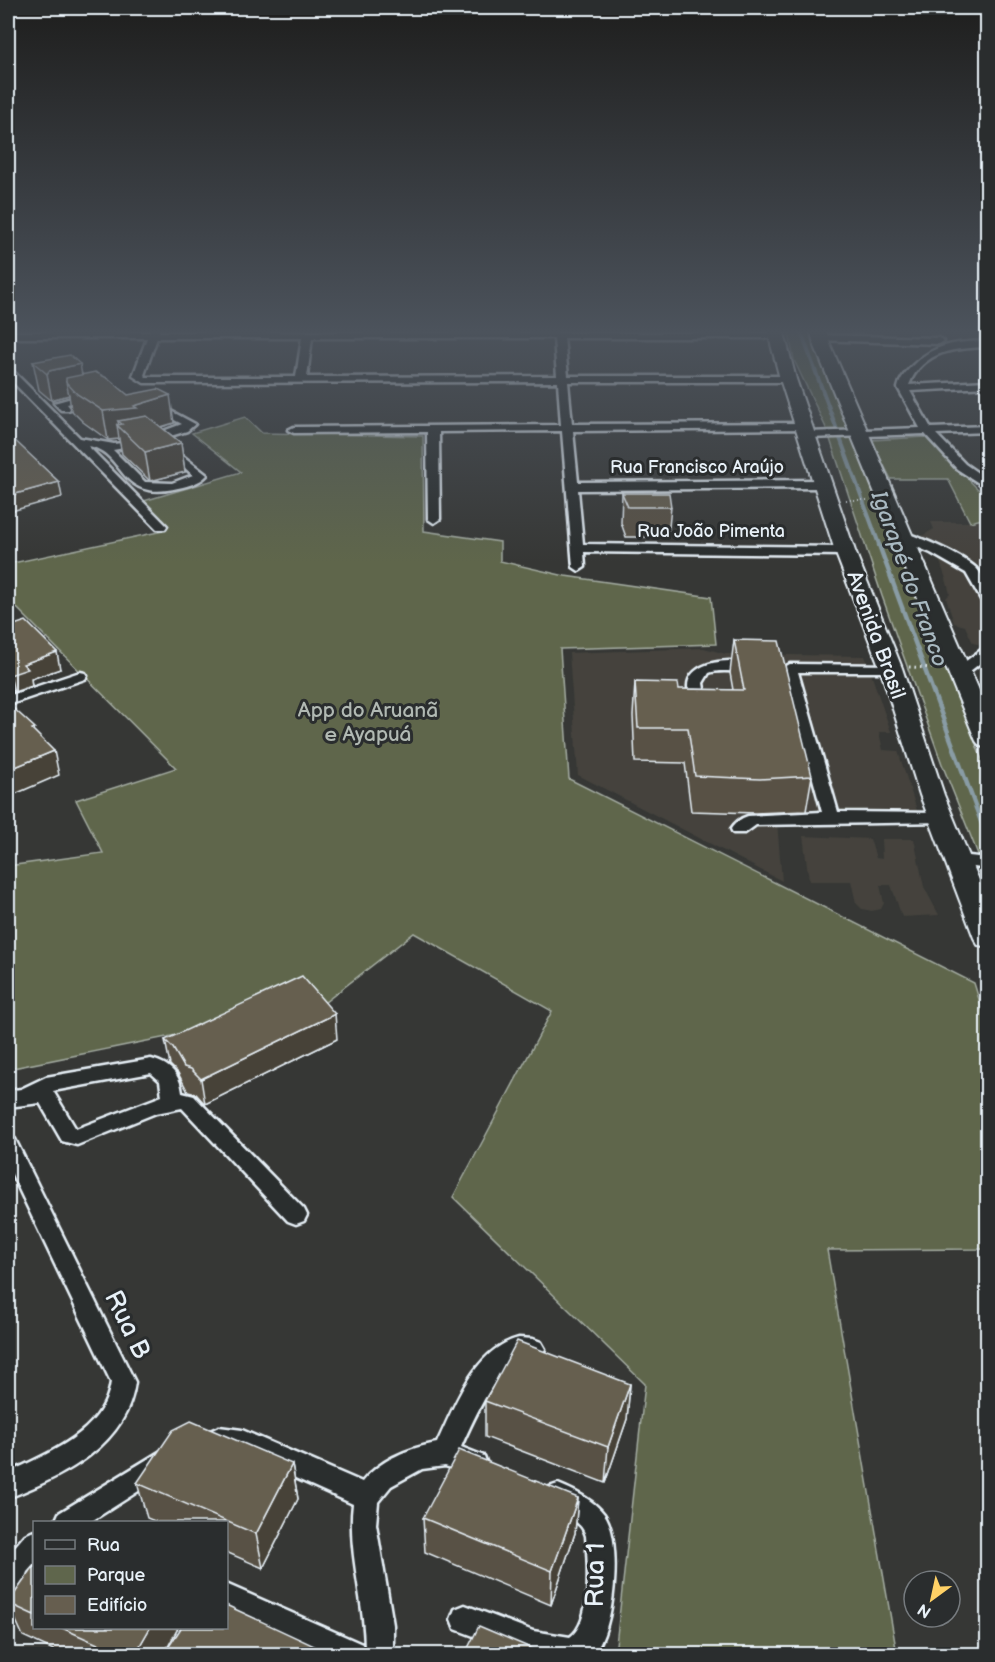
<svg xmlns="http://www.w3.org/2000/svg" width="995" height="1662" font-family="'Balsamiq Sans',sans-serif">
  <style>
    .built { fill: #44433d }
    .green { fill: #5f664c; stroke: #a4aca2; stroke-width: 1.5 }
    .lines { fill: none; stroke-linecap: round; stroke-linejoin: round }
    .stream-far2 { stroke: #899ca5; stroke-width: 4 }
    .stream-far1 { stroke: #899ca5; stroke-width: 4.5 }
    .stream { stroke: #899ca5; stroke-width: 6 }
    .minor-casing { stroke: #e8f1f8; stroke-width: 5 }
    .highway-casing { stroke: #e8f1f8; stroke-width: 4 }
    .path-far1 { stroke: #e8f1f8; stroke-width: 2; stroke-dasharray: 1 3; stroke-linecap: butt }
    .path { stroke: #e8f1f8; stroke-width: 3; stroke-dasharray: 1.5 4; stroke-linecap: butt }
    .minor { fill: #2a2d2e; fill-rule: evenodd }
    .highway { fill: #2a2d2e; fill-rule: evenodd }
    .wall { fill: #585144; stroke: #e8f1f8; stroke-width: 1.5 }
    .shaded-wall { fill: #474237; stroke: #e8f1f8; stroke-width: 1.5 }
    .building { fill: #665e4f; stroke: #e8f1f8; stroke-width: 1.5 }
    .labels { text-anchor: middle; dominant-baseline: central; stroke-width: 6; stroke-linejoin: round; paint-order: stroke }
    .far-street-label { font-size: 18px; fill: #e8f1f8; stroke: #2a2d2e }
    .street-label { font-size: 21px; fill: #e8f1f8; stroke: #2a2d2e }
    .park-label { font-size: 21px; fill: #b1b9b3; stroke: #2a2d2e }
    .water-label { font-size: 22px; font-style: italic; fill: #a9b9c1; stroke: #2a2d2e }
    .near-street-label { font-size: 26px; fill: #e8f1f8; stroke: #2a2d2e }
  </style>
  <rect width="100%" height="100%" fill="#363735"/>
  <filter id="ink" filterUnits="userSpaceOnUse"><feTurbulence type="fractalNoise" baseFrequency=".0167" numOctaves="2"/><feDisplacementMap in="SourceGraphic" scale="12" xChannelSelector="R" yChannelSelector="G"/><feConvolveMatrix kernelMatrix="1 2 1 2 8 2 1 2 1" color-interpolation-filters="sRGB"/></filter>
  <g filter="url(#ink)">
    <path class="built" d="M987,518v129l-14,-4 -8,-17 -11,-3 -8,-25 4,-4 -4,-15 -12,-34 -8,-3 -4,-6 12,-7 -3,-7h39z
      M704,648l22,6 139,2 26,76h-12l4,18 15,1 23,72 -144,-1 5,59 -204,-106 -9,-122z
      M803,836l67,3 6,19 6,1 -1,-20h33l10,48 15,28 -37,2 -11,-32h-11l4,18 -3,6 -9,2 -10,-2 -6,-6 -5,-22h-42z"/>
    <path class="green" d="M788,329h25l59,148 7,29 35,76 73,191v96l-8,-12 -37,-93 -60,-168 -55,-166 -33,-70z
      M245,417l17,16 161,3 1,95 76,11v19l65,15 146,21 5,47 -156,5 9,130 405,204 13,42v224l-160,1 70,404h-282l30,-270 -192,-187 99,-186 -138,-78 -94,73 -312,63v-203l95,-13 -27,-53 100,-32 -168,-169v-35l155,-33 -19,-30 97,-29 -49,-39z
      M925,437l54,53 8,4v24l-17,4 -22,-43h-57l-20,-39z"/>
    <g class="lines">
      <path class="stream-far2" d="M800,329l80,218"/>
      <path class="stream-far1" d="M879,545l104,282"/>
      <path class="stream" d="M983,826l5,14"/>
      <g class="minor-casing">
        <path id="minor" d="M150,329h10l-1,3 619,1v4l-3,1h-211l4,38h220l5,3 -5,3h-220l4,42 233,-1 6,3 -6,3 -232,2 5,51 244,-2 6,4 -6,4 -244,2 5,54 262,3 6,4 -6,4 -261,-3 1,15 -6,4 -6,-4 -11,-136 -123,1 1,87 -6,4 -6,-4 -1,-87 -133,1 -6,-3 6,-3 267,-2 -3,-43 -414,1 -11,-7 14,-38h-139v-6h141zM157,338h145l-6,39h-150l-2,-2zM312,338h242l3,38 -250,1z
          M820,335l119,3 5,3 -5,3 -123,-4v-4z
          M988,341v6c-32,1 -65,3 -79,38l79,-4v6l-78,4 21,37 57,-2v6l-52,2 29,30 23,16v9l-31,-20 -32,-35 -117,4 -6,-3 6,-3 112,-4 -22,-40c2,-10 8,-16 15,-23 22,-22 45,-23 75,-24z
          M8,369l4,1 68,68 34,6 31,-4v4l-32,6 32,32 27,1 21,-8 -33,-29 -2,-2 6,-3 43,34c-7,8 -19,11 -29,13 -61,15 -52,-36 -90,-42l79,80 -2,3h-8l-149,-152z
          M90,393l4,1v4l-27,6 3,4 -1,2h-8l-7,-7z
          M167,409l28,15 -8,7 -33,10 -4,-1v-4l32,-12 -17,-9 -12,1 -5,-3 5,-3z
          M902,532c18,5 60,23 74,36 10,10 12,23 12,36l-5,-1 -17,-30 -35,-20 -33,-14 -2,-3z
          M988,645v12l-23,18h-10l-2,-3 2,-3z
          M729,661l24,2 7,4c-11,10 -36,0 -51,6l-6,10 3,19 -7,4 -5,-1c-18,-31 8,-43 35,-44z
          M790,664l106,1 2,3 -7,4h-93l40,140 103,1 6,1 2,4 -2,4 -191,3 -11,8h-12l-2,-4c4,-6 10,-11 17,-13l74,-4 -39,-144z
          M80,672l5,1 2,3 -2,3 -77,26v-9z
          M959,855l29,3v11l-35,-5 -2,-4 2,-4z
          M151,1059c18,5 29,14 31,34l12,3 110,113 3,6 -3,6 -8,3 -8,-3 -106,-113 -26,5 -79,32 -15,-4 -22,-38 -32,4v-16l13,-2 25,-12zM151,1073l9,8 2,15 -86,33 -23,-38z
          M8,1137l7,2 3,6 117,237c-8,64 -73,95 -127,116v-25c40,-20 96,-40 103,-91l-103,-216z
          M519,1338l14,1 8,3 4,7 -4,7c-8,3 -16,1 -23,4 -22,7 -48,67 -57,87l23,9 3,8 -3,8 -9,4 -30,-10 -23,3 -31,17 -13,16 -2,22 17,101v29h-71l-96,-43v-27l136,60 3,9c1,-50 -18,-100 -12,-149l-113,-51 -30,-6 -3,-8 3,-8 9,-4 23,3 120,52c18,-22 47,-34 75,-39 18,-37 37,-94 82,-105z
          M161,1451l9,4 3,8 -3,8 -80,51h-35l4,-9z
          M558,1484c15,6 36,16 46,30 19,26 11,117 -11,140h-71l-67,-25 -4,-10 4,-10 10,-4 68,26 37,6c23,-16 18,-75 16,-101 -5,-20 -33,-22 -41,-40l4,-9z
          M34,1531v33l-7,8 -10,26 -9,4v-47l17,-20z"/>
      </g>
      <g class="highway-casing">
        <path id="highway" d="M767,329h16l13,50 59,172 47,117 42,127 44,107v45l-10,-2 -4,-7 -54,-143 -40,-127 -45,-117 -55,-172z
          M810,329h16l4,15 158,367v37l-8,-2 -4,-5 -162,-397z"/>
      </g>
      <path class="path-far1" d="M846,500h24"/>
      <path class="path" d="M909,667l29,1"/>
      <use href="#minor" class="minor"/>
      <use href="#highway" class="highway"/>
    </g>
    <path class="wall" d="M33,362l49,12 46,21 46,28 -13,4 20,16 4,29 -35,9 -28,-27 -3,-15 -11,1 -25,-18 -12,-12 -2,-15 -15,4 -2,2 -13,-11z
      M622,493l49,14 -3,30h-42l-5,-14z
      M8,627l52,42 -29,10 1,7 -18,6 -6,-7z
      M734,640l78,136 -6,35 -51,2 -64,-2 -6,-48 -50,-1 -2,-46 2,-34 44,7 54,1 -3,-17z
      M337,1039l-132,65 -9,-10 -8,-2 -10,-19 -8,-8 -5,-25z
      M630,1384l-3,35 -22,64 -120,-46v-36z
      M292,1464l6,35 -35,69 -37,-16v-30h-69l-10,-4 -10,-35z
      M578,1498l-3,35 -24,72 -126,-53 -2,-34z
      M34,1566v62h144l-14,26h-102l-39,-18 -15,-33z"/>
    <path class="shaded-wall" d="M80,364l5,28 -19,-10 3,13 -15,4 -2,2 -5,-27 2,-3z
      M170,395l4,28 -33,10 -23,-12 1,6 -2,-2 2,14 -11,1 -5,-29 31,-5z
      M181,443l4,29 -35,9 -5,-29z
      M59,482l3,15 -54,15v-16z
      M57,652l3,17 -29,10 1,7 -18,6 -4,-17 13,-11z
      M54,751l5,24 -51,22v-27z
      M335,1014l2,25 -132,65 -4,-25z
      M630,1384l-3,35 -22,64 3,-36z
      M292,1464l6,35 -35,69 -7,-34z
      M578,1498l-3,35 -24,72 1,-34z
      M150,1628h28l-14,26h-29z"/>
    <path class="building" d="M70,355l10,9 -31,7 -2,3 -14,-12z
      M95,372l14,7 19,16 30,-6 12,6 -36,11 3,2 -34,3 -26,-17 -11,-12v-4z
      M147,416l34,27 -36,9 -28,-27 5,-1 -4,-3z
      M8,434l51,48 -51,14z
      M622,493h47l2,14h-43z
      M26,621l31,31 -34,12 5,5 -18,6 -2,-2v-46z
      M734,640l45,1 33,135 -52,3 -65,-3 -7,-48h-50l-3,-46 43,1 1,6 65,1z
      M8,697l7,8 -4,1 24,22 -3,1 22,22 -46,19z
      M302,976l33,38 -134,65 -10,-10 -7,-2 -11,-19 -8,-8z
      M517,1341l113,43 -22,63 -123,-46z
      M191,1421l101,43 -36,70 -119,-51 36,-53z
      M459,1450l119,48 -26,73 -129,-53z
      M34,1566v49l-26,-12z
      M226,1605l97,45 -2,4h-157l17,-26h45z
      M479,1626l66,28h-80z
      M62,1628h88l-15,26h-15z"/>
  </g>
  <linearGradient id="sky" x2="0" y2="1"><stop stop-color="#1e1e1d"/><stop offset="0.59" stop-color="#4c535c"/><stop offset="1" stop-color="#4c535c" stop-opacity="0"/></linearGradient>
  <rect width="995" height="562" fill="url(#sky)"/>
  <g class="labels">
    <g class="far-street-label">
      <text x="697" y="467">Rua Francisco Araújo</text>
      <text x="711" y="531">Rua João Pimenta</text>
    </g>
    <g class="street-label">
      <text transform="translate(876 635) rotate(70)">Avenida Brasil</text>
    </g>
    <g class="park-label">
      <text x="368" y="710">App do Aruanã<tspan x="368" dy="24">e Ayapuá</tspan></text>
    </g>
    <g class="water-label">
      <text transform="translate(909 579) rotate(70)">Igarapé do Franco</text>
    </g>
    <g class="near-street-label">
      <text transform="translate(127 1325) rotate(64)">Rua B</text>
      <text transform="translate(596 1575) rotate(-89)">Rua 1</text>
    </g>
  </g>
  <rect width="995" height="1662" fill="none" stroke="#2a2d2e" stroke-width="30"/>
  <rect x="15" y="15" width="965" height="1632" fill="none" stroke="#e8f1f8" stroke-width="2" filter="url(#ink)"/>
  <rect x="33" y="1521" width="195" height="108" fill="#2a2d2e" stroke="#767b7f" stroke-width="1.5"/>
  <rect x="45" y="1540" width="30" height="9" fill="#2a2d2e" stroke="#767b7f" stroke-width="1.5"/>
  <text x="87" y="1551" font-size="18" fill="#e8f1f8">Rua</text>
  <rect x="45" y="1566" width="30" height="18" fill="#5f664c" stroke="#767b7f" stroke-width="1.5"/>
  <text x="87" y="1581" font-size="18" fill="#e8f1f8">Parque</text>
  <rect x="45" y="1596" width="30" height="18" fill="#665e4f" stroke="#767b7f" stroke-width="1.5"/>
  <text x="87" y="1611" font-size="18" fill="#e8f1f8">Edifício</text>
  <g transform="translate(932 1599) rotate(213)"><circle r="28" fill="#2a2d2e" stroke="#767b7f" stroke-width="1.5"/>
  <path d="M0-4.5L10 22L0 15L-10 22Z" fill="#ffd166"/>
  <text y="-9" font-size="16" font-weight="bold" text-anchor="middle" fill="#e8f1f8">N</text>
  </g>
</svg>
